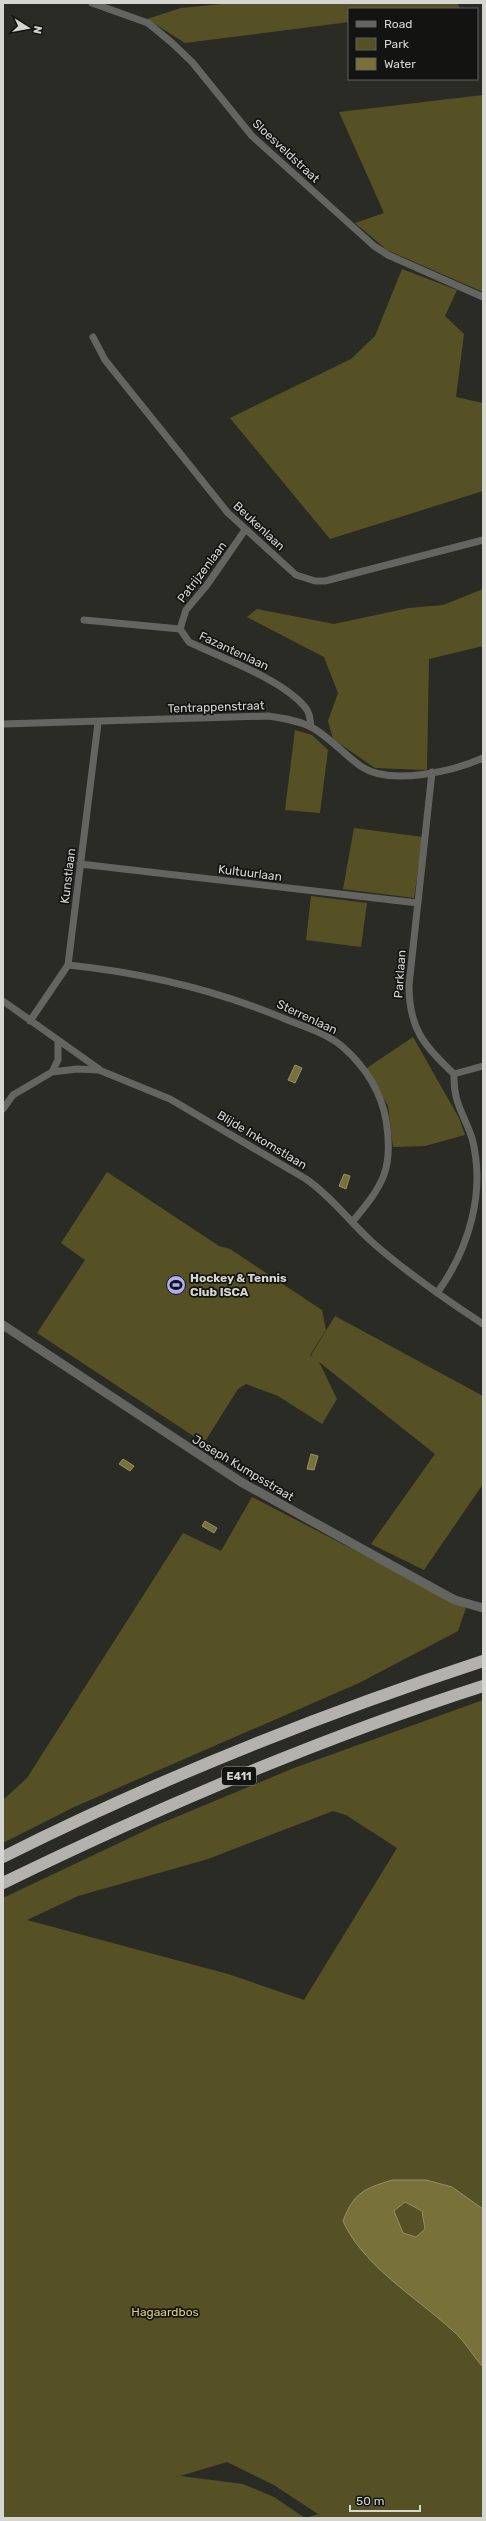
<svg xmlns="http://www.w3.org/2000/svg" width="486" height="2521" font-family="Rubik,sans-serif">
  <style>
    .green { fill: #565124; fill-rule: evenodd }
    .water { fill: #78723a; stroke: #949068; fill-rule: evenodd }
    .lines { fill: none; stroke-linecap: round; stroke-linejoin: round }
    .minor { stroke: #646461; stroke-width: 7 }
    .tertiary { stroke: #646461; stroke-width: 9 }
    .motorway { stroke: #b3b2ac; stroke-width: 12 }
    .labels { text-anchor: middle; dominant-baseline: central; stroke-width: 3.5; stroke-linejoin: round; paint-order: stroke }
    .shield { fill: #131311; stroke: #9b9b98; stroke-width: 1 }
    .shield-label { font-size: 11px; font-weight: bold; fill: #d5d5d2 }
    .street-label { font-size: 12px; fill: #d5d5d2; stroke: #131311 }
    .poi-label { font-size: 12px; font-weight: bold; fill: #d5d5d2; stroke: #131311; text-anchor: start }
    .park-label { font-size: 12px; fill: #d9d17c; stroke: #131311 }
  </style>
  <rect width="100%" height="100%" fill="#2b2b26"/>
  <path class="green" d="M232,3h225l3,5 -111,1v13l-164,21 -38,-24 34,-11z
    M483,95v197l-96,-42 -32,-27 29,-10 -45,-101z
    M402,269l55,21 -12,26 19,18 -8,63 27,6v88l-153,48 -100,-121 121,-59 24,-23z
    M483,589v57l-54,13 -2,111 -52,-2 -42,-29 -5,-18 10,-28 -14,-36 -77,-40 10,-8 77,15 75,-16 34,-3z
    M295,730l17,5 16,15 -8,63 -35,-3z
    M354,828l69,9 -9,61 -71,-9z
    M311,896l56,7 -6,44 -55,-7z
    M413,1037l46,81 6,17 -40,11 -32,1 -5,-41 -21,-38z
    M107,1172l112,74 11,3 92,61 4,20 -16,25 4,3 -3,-3 24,-39 148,80v88l-59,86 -53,-26 64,-90 -116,-92 18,37 -15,25 -44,-28 -32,-12 -8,5 -34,54 -167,-110 48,-73 -24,-17z
    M252,1497l214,111 -8,23 -99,52 -285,124 -71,36v-43l24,-22 156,-245 38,18z
    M483,1700v509l-31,-22 -60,-7 -26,76 88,75 17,18 12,18v151h-177l12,-4 -44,-29 -47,-23 -47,14 63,8 31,13 31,21h-302v-620l154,-73 137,-57zM333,1811l13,4 51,33 -93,152 -76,-26 -201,-54 51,-24 130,-37z
    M405,2202l17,9 3,18 -9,8 -14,-4 -8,-22z"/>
  <path class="water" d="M295,1065l7,3 -7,15 -7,-3z
    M344,1174l6,2 -4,13 -7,-3z
    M311,1454l7,2 -4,14 -7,-1z
    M123,1459l11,7 -4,5 -11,-7z
    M205,1521l12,7 -3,5 -12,-7z
    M392,2180h34l26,7 31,22v158c-11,-12 -17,-25 -31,-37 -36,-33 -89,-64 -109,-109 11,-29 21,-32 49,-41zM405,2202l17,9 3,18 -9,8 -13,-4 -9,-22z"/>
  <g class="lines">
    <path class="minor" d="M92,3l56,20 23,19 21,20 60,74 122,110 14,9 95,42
      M93,337l12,23 123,153 68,62 19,6h10l158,-41
      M84,620l96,9 9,13c33,16 92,37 115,64 6,6 6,13 7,21
      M180,629l6,-19 21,-25 38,-55
      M3,724l265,-8c14,2 28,4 41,10 18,8 36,30 53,41 29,19 92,4 121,-9
      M432,772l-23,213c0,43 14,60 45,89 -1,28 9,38 18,64 14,54 -3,111 -35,155
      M80,864l338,39
      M68,965c78,8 150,25 222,56 18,7 40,14 54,27 21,19 37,44 42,72 8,49 -3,65 -33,101
      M3,1001l96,68
      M30,1021l38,-56 30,-242
      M52,1072l6,-12v-20
      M454,1074l29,-8
      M3,1109l10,-14 39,-23 25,-3 22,1 71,29 136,80c26,18 43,42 66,63 35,31 73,57 111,82"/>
    <path class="tertiary" d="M3,1325l238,157 199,110 15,8 28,8"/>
    <path class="motorway" d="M3,1857c155,-78 316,-142 480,-196
      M3,1883c156,-76 315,-144 480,-197"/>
  </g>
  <defs>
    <g id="stadium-disc" transform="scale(1)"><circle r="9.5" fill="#aeaefb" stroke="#131311"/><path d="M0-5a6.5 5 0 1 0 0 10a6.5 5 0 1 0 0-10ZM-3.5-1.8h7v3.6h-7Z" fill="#111"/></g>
  </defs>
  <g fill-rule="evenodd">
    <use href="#stadium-disc" x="176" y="1285"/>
  </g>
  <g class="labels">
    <rect class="shield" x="222" y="1767" width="34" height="18" rx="3"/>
    <g class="shield-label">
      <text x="239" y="1776">E411</text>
    </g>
    <g class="street-label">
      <text transform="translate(286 151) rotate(43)">Sloesveldstraat</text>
      <text transform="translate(259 526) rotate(43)">Beukenlaan</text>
      <text transform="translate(202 572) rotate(-53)">Patrijzenlaan</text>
      <text transform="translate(234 651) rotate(25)">Fazantenlaan</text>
      <text transform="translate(216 707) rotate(-2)">Tentrappenstraat</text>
      <text transform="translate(250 873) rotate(7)">Kultuurlaan</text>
      <text transform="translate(68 876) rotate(-83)">Kunstlaan</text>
      <text transform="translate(400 974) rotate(-86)">Parklaan</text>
      <text transform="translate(307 1017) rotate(25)">Sterrenlaan</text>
      <text transform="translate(262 1140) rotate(31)">Blijde Inkomstlaan</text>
      <text transform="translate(243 1468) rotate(31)">Joseph Kumpsstraat</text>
    </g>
    <g class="poi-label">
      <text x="190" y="1278">Hockey &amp; Tennis<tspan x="190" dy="14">Club ISCA</tspan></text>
    </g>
    <g class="park-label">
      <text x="165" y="2312">Hagaardbos</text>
    </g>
  </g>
  <rect width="486" height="2521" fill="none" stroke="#d5d5d2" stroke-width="8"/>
  <rect x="348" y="8" width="130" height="72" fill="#131311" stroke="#61615e"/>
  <rect x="356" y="21" width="20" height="6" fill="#646461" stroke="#61615e"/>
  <text x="384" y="28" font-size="12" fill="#d5d5d2">Road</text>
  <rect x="356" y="38" width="20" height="12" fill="#565124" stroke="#61615e"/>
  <text x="384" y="48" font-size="12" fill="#d5d5d2">Park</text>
  <rect x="356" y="58" width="20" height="12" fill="#78723a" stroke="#61615e"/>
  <text x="384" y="68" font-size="12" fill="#d5d5d2">Water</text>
  <g transform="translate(28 28) rotate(101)" stroke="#131311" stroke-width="3" paint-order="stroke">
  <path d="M0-3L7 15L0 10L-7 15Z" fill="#d5d5d2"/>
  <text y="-6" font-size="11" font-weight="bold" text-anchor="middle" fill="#d5d5d2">N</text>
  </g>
  <path d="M350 2505v6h70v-6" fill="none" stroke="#d5d5d2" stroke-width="2"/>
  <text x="356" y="2505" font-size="12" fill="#d5d5d2" stroke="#131311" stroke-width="3" paint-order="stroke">50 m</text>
</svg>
